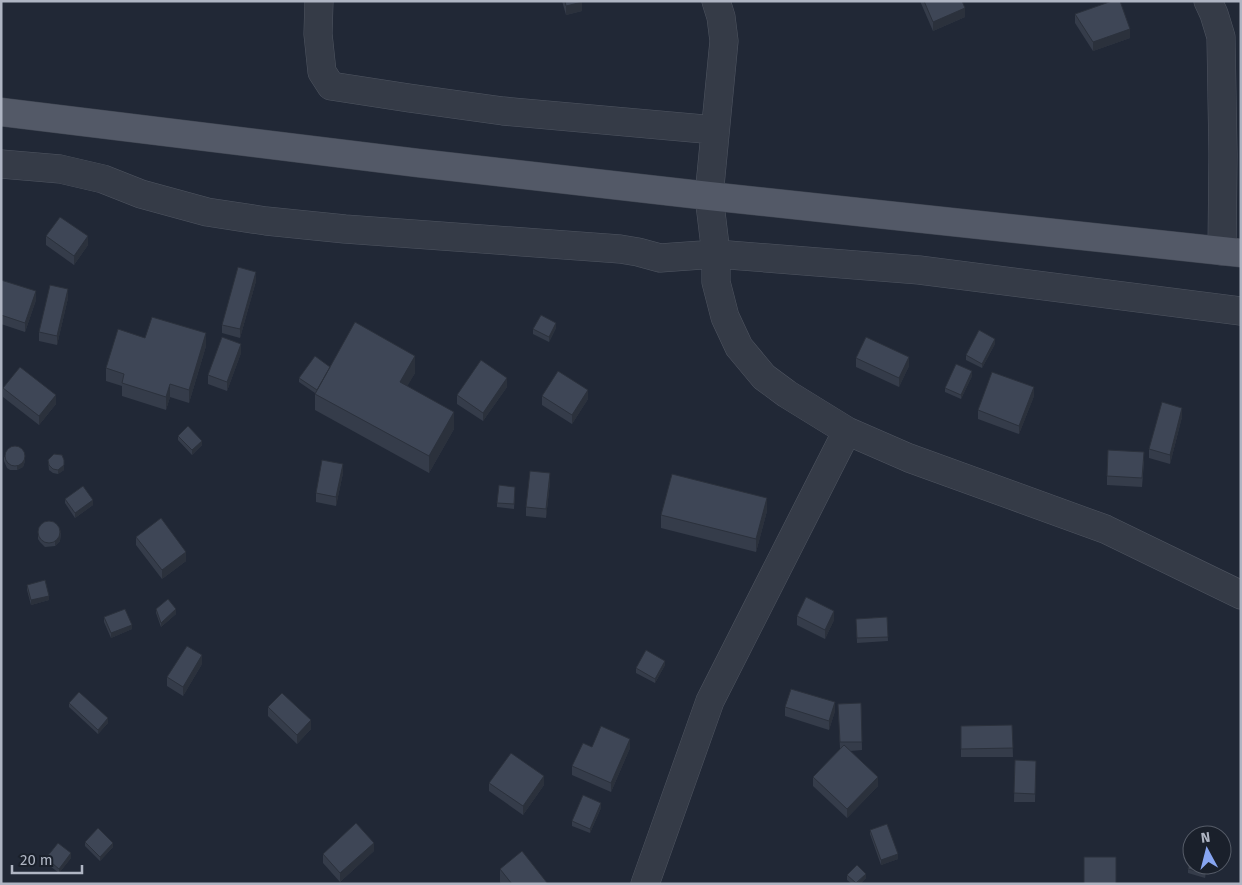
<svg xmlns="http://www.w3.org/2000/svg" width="1242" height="885" font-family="'Fira Sans',sans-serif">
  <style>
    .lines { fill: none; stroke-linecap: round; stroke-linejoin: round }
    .minor-casing { stroke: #4f5561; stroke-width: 29 }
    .major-casing { stroke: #3e4450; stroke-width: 29 }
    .minor { stroke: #353b47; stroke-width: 28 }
    .major { stroke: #535967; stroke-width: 28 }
    .wall { fill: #353c4a }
    .shaded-wall { fill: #2b313c }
    .building { fill: #3e4656; stroke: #2b313c }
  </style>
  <rect width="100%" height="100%" fill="#212836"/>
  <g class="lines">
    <g class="minor-casing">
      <path id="minor" d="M319,1l-1,33 4,38 9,14 78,12 94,13 212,19
        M716,1l5,16 3,24 -15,155 7,58v28l9,35 14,30 25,30 23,17 60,37 62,27 196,71 136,66
        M1208,1l6,13 7,23 2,118 -1,96
        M1,164l59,5 43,10 38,15 66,18 59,9 79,8 275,20 18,3 22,6 56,-4 203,16 322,41
        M645,884l65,-183 137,-270"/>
    </g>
    <g class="major-casing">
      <path id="major" d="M1,112l417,51 291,33 532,57"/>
    </g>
    <use href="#minor" class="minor"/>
    <use href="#major" class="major"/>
  </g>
  <path class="wall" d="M562,1h20v10l-16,4z
    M920,1h42l3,16 -32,14z
    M1075,14l55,24 -37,13 -18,-28z
    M46,236l42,9 -14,20 -28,-20z
    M1,280l35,20 -11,32 -24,-8z
    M256,281l-16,57 -18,-5v-8z
    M68,298l-11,47 -18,-4v-9z
    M556,328l-7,14 -16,-8v-5z
    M145,338l61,8 -17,57 -19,-6 -4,13 -44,-14v-10l-16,-5v-13z
    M995,344l-13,24 -16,-8v-5z
    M241,353l-14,38 -19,-7v-9z
    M856,358l53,8 -10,21 -43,-20z
    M330,367l85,6 -8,13 47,43 -25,44 -114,-63v-17l-16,-11v-4z
    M972,376l-11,23 -16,-7v-4z
    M507,387l-24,34 -26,-17v-9z
    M3,388l53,16 -17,21 -36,-28z
    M542,396l46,3 -16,25 -30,-19z
    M1034,396l-15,38 -41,-15v-9z
    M1182,417l-12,47 -21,-6v-9z
    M178,436l24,9 -10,10 -14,-15z
    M4,457l21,4 -2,6 -6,3h-7l-3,-2 -3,-7z
    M48,460l16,5v5l-6,4 -5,-1 -4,-3z
    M1144,461l-2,26 -35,-2v-9z
    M343,473l-7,33 -20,-4v-9z
    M550,482l-4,36 -20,-2v-9z
    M515,492l-1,17 -17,-2v-4z
    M65,499l28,6 -18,13 -10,-15z
    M767,511l-11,41 -95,-24v-13z
    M61,533l-1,8 -5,5 -10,1 -5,-5 -2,-3v-5z
    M136,537l50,24 -24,18 -26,-34z
    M27,585l22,15 -18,5 -4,-15z
    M156,609l20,5 -15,13 -5,-14z
    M797,616l37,4 -9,19 -28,-14z
    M104,617l28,12 -21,9 -7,-16z
    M887,617l1,24 -31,2 -1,-24z
    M202,664l-19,32 -16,-10v-9z
    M665,665l-10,18 -19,-10v-5z
    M69,703l39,20 -10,11 -29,-27z
    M861,703l1,47 -12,1 28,35 -31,32 -34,-32v-9l27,-28 -2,-45z
    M268,707l43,22 -14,15 -29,-28z
    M785,707l50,4 -6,19 -44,-14z
    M1012,725l1,32h-52v-31z
    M592,747l38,1 -19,44 -39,-17v-9z
    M1015,760l21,1 -1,41h-21z
    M489,783l55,2 -21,30 -34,-24z
    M601,808l-11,25 -18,-7v-5z
    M870,830l28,29 -17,6 -11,-31z
    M85,842l28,5 -13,14 -15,-15z
    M374,851l-34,31 -17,-19v-9z
    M46,858h25l-12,15 -13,-10z
    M1192,865h16l-3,13 -17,-5v-4z
    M500,869l48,15h-47l-1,-2z
    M847,875l19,3 -6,6h-8l-5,-4z"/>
  <path class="shaded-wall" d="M582,2v9l-16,4v-9z
    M965,8v9l-32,14v-9z
    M1130,29v9l-37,13v-9z
    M88,236v9l-14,20v-9z
    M256,272v9l-16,57v-9z
    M68,289v9l-11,47v-9z
    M36,291v9l-11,32v-9z
    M556,323v5l-7,14v-5z
    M206,333v13l-17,57v-13z
    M995,339v5l-13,24v-4z
    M241,344v9l-14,38v-9z
    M415,356v17l-15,26v-17z
    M909,357v9l-10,21v-9z
    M972,371v5l-11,23v-4z
    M507,378v9l-24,34v-8z
    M170,384v13l-4,13v-13z
    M1034,387v9l-15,38v-8z
    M588,390v9l-16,25v-9z
    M56,395v9l-17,21v-9z
    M1182,408v9l-12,47v-9z
    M454,412v17l-25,44v-17z
    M202,441v4l-10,10v-5z
    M25,456v5l-2,6 -6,3v-4z
    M64,460v10l-6,4v-4z
    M343,464v9l-7,33v-9z
    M550,473v9l-4,36v-9z
    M767,498v13l-11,41v-13z
    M93,500v5l-18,13v-5z
    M61,529l-1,12 -5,5v-5z
    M186,552v9l-24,18v-9z
    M49,596v4l-18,5v-5z
    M176,609v5l-15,13v-4z
    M834,611v9l-9,19v-9z
    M132,625v4l-21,9v-5z
    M202,655v9l-19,32v-9z
    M665,661v4l-10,18v-4z
    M835,702v9l-6,19v-9z
    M108,718v5l-10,11v-4z
    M311,720v9l-14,15v-9z
    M630,739v9l-19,44v-9z
    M544,776v9l-21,30v-9z
    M878,777v9l-31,32v-9z
    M601,803v5l-11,25v-4z
    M113,843v4l-13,14v-4z
    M374,843v8l-34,31v-9z
    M71,853v5l-12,15v-4z
    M898,854v5l-17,6v-5z
    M1207,865h1l-3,13v-5z
    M866,874v4l-6,6h-4z"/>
  <path class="building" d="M565,1h17v1l-16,4z
    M924,1h38l3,7 -32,14z
    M1112,1h8l10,28 -37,13 -18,-28z
    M60,217l28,19 -14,20 -28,-20z
    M238,267l18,5 -16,57 -18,-4z
    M1,280l35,11 -11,32 -24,-8z
    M50,285l18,4 -11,47 -18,-4z
    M541,315l15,8 -7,14 -16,-8z
    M152,317l54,16 -17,57 -19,-6 -4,13 -44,-14 2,-9 -18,-6 12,-39 27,9z
    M355,322l60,34 -15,26 54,30 -25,44 -114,-62z
    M979,330l16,9 -13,25 -16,-9z
    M222,337l19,7 -14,38 -19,-7z
    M866,337l43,20 -10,21 -43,-20z
    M315,356l15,11 -13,23 -18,-12z
    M481,360l26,18 -24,35 -26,-18z
    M956,364l16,7 -11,24 -16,-7z
    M20,367l36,28 -17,21 -36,-28z
    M558,371l30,19 -16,25 -30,-19z
    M992,372l42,15 -15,39 -41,-16z
    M1162,402l20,6 -12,47 -21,-6z
    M188,426l14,15 -10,9 -14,-14z
    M5 456a10 10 0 1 1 20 0a10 10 0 1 1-20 0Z
    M1108,450l36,2 -2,26 -35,-2z
    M54,454l8,1 2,5v5l-6,5 -5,-1 -4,-4 -1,-5z
    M322,460l21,4 -7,33 -20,-4z
    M530,471l20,2 -4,36 -20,-2z
    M672,474l95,24 -11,41 -95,-24z
    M499,485l16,2 -1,17 -17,-1z
    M83,486l10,14 -18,13 -10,-14z
    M161,518l25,34 -24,18 -26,-33z
    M38 532a11 11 0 1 1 22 0a11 11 0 1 1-22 0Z
    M45,580l4,16 -18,4 -4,-15z
    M806,597l28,14 -9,19 -28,-14z
    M168,599l8,10 -15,14 -5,-14z
    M125,609l7,16 -21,8 -7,-16z
    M887,617l1,20 -31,1 -1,-19z
    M187,646l15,9 -19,32 -16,-10z
    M646,650l19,11 -10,18 -19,-11z
    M791,689l44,13 -6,19 -44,-14z
    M79,692l29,26 -10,12 -29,-27z
    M282,693l29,27 -14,15 -29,-28z
    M861,703l1,39h-22l-2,-38z
    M1012,725l1,23 -52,1v-23z
    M601,726l29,13 -19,44 -39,-17 11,-23 9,4z
    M844,745l34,32 -31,32 -34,-32z
    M511,753l33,23 -21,30 -34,-23z
    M1015,760l21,1 -1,33 -21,-1z
    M583,795l18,8 -11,26 -18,-8z
    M356,823l18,20 -34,30 -17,-19z
    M887,824l11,30 -17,6 -11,-30z
    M98,828l15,15 -13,14 -15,-15z
    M58,843l13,10 -12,16 -13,-11z
    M522,851l26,33h-36l-12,-15z
    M1192,853v12h15l-2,8 -17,-4z
    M1084,857h32v27h-32z
    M857,865l9,9 -10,9 -9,-8z"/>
  <rect width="1242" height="885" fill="none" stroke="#afb5c3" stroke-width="5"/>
  <g transform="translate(1207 850) rotate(353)"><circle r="24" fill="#1a202b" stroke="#565c68"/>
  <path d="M0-4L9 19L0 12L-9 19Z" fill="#87a5f1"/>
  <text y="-8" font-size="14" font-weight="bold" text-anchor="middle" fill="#afb5c3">N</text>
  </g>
  <path d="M12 865v8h70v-8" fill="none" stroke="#afb5c3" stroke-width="2.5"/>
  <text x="20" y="865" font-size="15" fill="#afb5c3" stroke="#1a202b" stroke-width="4" paint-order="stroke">20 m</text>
</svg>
